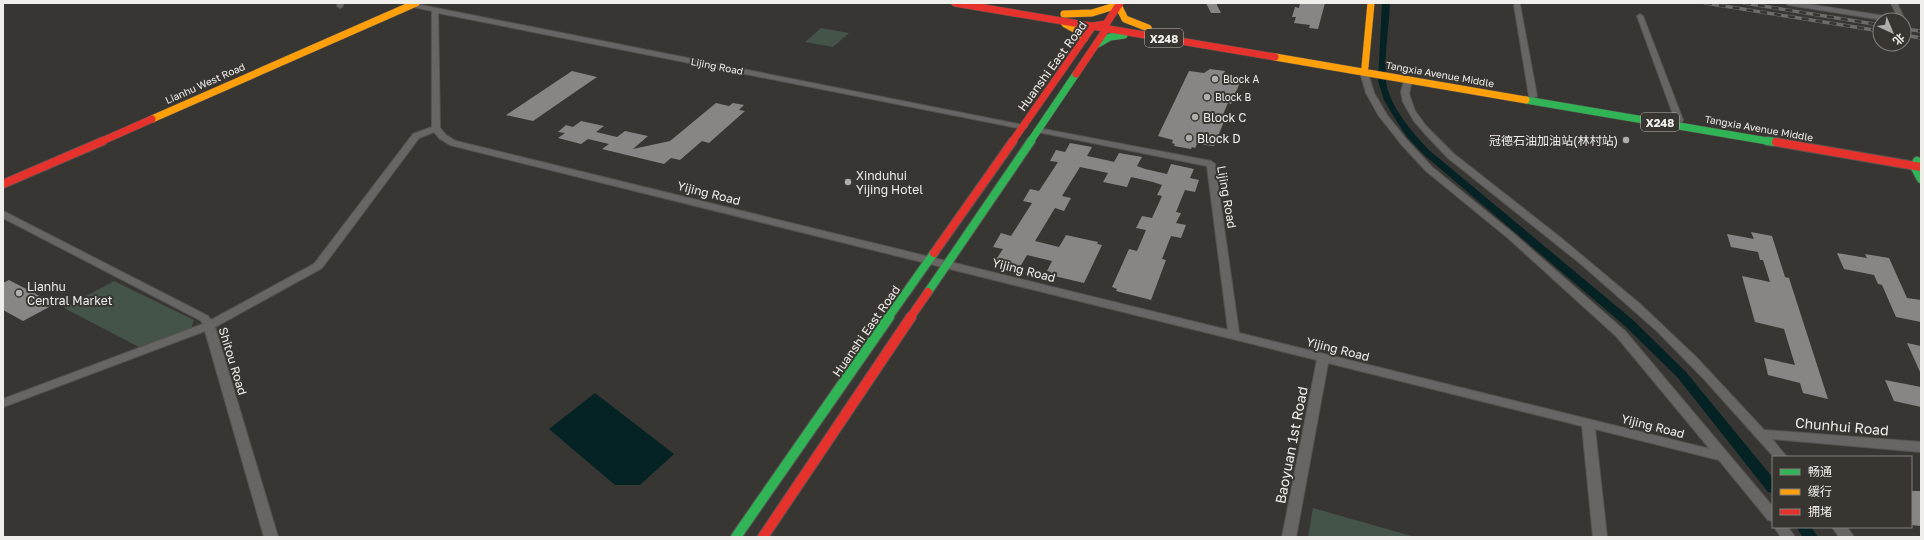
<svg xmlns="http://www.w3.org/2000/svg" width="1924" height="540" font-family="'Golos Text','Noto Sans SC',sans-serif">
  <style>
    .green { fill: #455449 }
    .water { fill: #052324 }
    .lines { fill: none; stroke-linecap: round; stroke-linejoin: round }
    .canal { fill: #052324; fill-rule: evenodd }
    .building { fill: #888685 }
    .street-casing { stroke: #565451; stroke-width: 2 }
    .fast-far2-casing { stroke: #565451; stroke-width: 8 }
    .fast-far1-casing { stroke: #565451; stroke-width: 10 }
    .fast-casing { stroke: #565451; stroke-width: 12 }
    .slow-casing { stroke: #565451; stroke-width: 8 }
    .jam-far2-casing { stroke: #565451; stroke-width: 8 }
    .jam-far1-casing { stroke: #565451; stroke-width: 10 }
    .jam-casing { stroke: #565451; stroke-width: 12 }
    .street { fill: #686665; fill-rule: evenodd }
    .fast-far2 { stroke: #30b455; stroke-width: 7 }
    .fast-far1 { stroke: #30b455; stroke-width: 8 }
    .fast { stroke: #30b455; stroke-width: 10 }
    .slow { stroke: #ff9f0a; stroke-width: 7 }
    .jam-far2 { stroke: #e5322d; stroke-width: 7 }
    .jam-far1 { stroke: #e5322d; stroke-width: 8 }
    .jam { stroke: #e5322d; stroke-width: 10 }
    .rail-casing { stroke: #6e6d6a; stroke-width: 3.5 }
    .rail { stroke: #393632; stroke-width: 2.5; stroke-dasharray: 7; stroke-linecap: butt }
    .poi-dot { fill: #b0aeab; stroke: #393632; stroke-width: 1.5 }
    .labels { text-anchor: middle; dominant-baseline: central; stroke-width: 4; stroke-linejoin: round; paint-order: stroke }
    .far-street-label { font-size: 10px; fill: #f0eeeb; stroke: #393632 }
    .far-poi-label { font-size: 10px; fill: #f0eeeb; stroke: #393632; text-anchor: start }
    .shield { fill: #393632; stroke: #b9b7b4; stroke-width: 1 }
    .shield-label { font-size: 11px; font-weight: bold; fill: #f0eeeb }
    .street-label { font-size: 12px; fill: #f0eeeb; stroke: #393632 }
    .poi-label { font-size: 12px; fill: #f0eeeb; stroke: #393632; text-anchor: start }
    .near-street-label { font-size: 14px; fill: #f0eeeb; stroke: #393632 }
  </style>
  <rect width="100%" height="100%" fill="#383633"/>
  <path class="green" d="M821,28l28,5 -16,14 -28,-5z
    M114,281l80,39 -3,8 -52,19 -75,-39z
    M1313,508l102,29h-107z"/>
  <path class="water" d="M595,393l79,61 -34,31h-25l-66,-56z"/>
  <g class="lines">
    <path class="canal" d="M1382,3h8c-1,24 -6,54 -4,77 2,25 27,53 43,70l204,170 53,52 87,106v15l-5,-1 -90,-114 -53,-52 -202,-172 -16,-17 -13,-20 -10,-17 -6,-19z
      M1796,527h15l7,10h-15z"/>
  </g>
  <path class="building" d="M1206,3h10l5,10h-10z
    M1300,3l16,1 9,-1 -7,26 -9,-1 1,-3 -16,-2 2,-6h-4l3,-10 4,1z
    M1210,69l15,2 -1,2 3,1 -1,3 15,3 -10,24 -3,-1 -7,16h4l-11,27 -17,-2 -2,4 -3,-1 -1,2 -17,-3 1,-2 -3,-1 1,-3 -15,-4 31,-65 15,2z
    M572,71l25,6 -64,44 -27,-6z
    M716,103l13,3 4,-3 11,2 -5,5 6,1 -36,32 -7,-2 -22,19 -9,-2 -7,6 -62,-15 7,-5 -21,-5 -7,5 -23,-6 7,-5 -7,-1 8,-7 7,2 8,-6 23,5 -8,6 21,5 8,-6 23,5 -15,13 37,-8z
    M1070,143l22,4 -5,9 19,4 8,2 5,-9 23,4 -5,9 8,3 22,5 4,-10 23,5 -4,9 9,2 -4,12 -10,-2 -9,22 5,1 -5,10 10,2 -5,13 -10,-2 -9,23 4,1 -15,40 -35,-9 1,-2 -5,-2 17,-38 8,2 9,-21 -10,-2 6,-12 10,2 10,-22 -5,-1 5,-10 -9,-3 -22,-5 -4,10 -24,-5 5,-9 -28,-6 -18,29 9,2 -7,13 -9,-3 -20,33 24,6 7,-12 32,7 -1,2 5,1 -18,38 -34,-8 1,-3 -4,-1 5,-10 -25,-6 -7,12 -25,-6 8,-12 -10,-2 8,-14 10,3 21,-33 -9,-2 7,-12 9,2 19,-29 -8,-1 6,-11 9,2z
    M1751,232l21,4 13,41 4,1 39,121 -25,-6 -3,-10 -32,-8 -4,-17 31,7 -11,-36 -29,-7 -13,-46 28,6 -7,-22h-3l-2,-8 -27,-5 -4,-13 27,5z
    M1837,253l30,5 -2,-4 24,4 18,40 14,2v22l-25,-5 -14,-32 -4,-1 -4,-9 -30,-6z
    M9,280l46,24 -32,17 -20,-11v-27z
    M1907,343l14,3v28z
    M1885,380l36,7v20l-27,-6z
    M1911,491h10v35l-10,-1z"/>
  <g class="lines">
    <g class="street-casing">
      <path id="street" d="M338,3h6l-2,4 -2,1 -3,-2z
        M411,3l612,122 4,2 -4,2 -585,-116 2,115 6,7 10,6 772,189 -21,-164 -169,-34 -4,-2 4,-2 173,33 4,3 24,169 471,116 -93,-112 -109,-99 -82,-67 -25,-27 -22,-28 -13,-23 -6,-21 1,-2h6l7,23 13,22 20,25 25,27 82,67 111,97 148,176v14l-5,-1 -49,-60 -124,-31 12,108h-14l-11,-111 -254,-63 -32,174h-14l35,-177 -867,-215 -10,-6 -6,-7 -15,6 -97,130 -107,59 63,210h-14l-59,-206 -202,76v-8l200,-75 -3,-4 -197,-102v-7l205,105 3,4 103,-56 99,-130 19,-7v-116l-23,-5 -1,-1z
        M1517,3l3,2 17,91 -4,2 -4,-2 -15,-91z
        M1785,3h16l97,15 -7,-15h6l8,17 -1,2v-2h-21l-95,-15z
        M1640,14l3,2 40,104 -1,2h-6l-1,-2 -38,-104z
        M1405,77h3l4,2 -3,15 6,17 11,15 28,28 107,84 79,66 56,53 68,73 157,12v10l-149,-13 15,18h-13l-70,-78 -47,-48 -76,-67 -133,-106 -20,-21 -14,-16 -11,-19 -2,-10z
        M1774,527h14l7,10h-14z
        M1832,527h15l7,10h-15z"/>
    </g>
    <g class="fast-far2-casing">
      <path id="fast-far2" d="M1096,45l14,-8 14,-2
        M1526,100l247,42
        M1030,142l46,-68"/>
    </g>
    <g class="fast-far1-casing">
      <path id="fast-far1" d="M1767,141l9,1
        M1921,164l-4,-3 -3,5 7,13
        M928,292l103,-151
        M888,318l46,-65"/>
    </g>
    <g class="fast-casing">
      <path id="fast" d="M736,537l153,-220"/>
    </g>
    <g class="slow-casing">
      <path id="slow" d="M1064,14l28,-1 26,-8 7,14 23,9
        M1065,24l13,7 6,8
        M1275,57l251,43
        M1365,67l6,-64
        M152,119l264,-116"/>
    </g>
    <g class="jam-far2-casing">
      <path id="jam-far2" d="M955,3l320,54
        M1076,74l31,-46 -1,-4 14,-21
        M100,142l52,-23
        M1012,142l81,-116 13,-2"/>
    </g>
    <g class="jam-far1-casing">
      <path id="jam-far1" d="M1776,142l145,25
        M3,184l100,-43
        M934,253l79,-112
        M910,318l18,-26"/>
    </g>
    <g class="jam-casing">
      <path id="jam" d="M763,537l148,-220"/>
    </g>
    <use href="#street" class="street"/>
    <use href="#fast-far2" class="fast-far2"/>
    <use href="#fast-far1" class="fast-far1"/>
    <use href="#fast" class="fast"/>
    <use href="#slow" class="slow"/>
    <use href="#jam-far2" class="jam-far2"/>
    <use href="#jam-far1" class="jam-far1"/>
    <use href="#jam" class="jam"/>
    <g class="rail-casing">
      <path id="rail" d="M1705,3l175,28
        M1744,3l136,22
        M1904,29l17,2
        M1904,35l17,3"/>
    </g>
    <use href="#rail" class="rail"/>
  </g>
  <g class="poi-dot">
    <circle cx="1215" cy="79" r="4"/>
    <circle cx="1207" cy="97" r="4"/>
    <circle cx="1195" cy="117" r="4"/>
    <circle cx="1189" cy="138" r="4"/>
    <circle cx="1626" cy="140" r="4"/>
    <circle cx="848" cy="182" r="4"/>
    <circle cx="19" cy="293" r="4"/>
  </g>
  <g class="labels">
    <g class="far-street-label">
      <text transform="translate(717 66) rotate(11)">Lijing Road</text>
      <text transform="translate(1440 74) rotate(10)">Tangxia Avenue Middle</text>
      <text transform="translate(205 83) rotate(-24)">Lianhu West Road</text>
      <text transform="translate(1759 128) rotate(10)">Tangxia Avenue Middle</text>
    </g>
    <g class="far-poi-label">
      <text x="1223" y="79">Block A</text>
      <text x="1215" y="97">Block B</text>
    </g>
    <g class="shield">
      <rect x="1145" y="29" width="38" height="18" rx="3"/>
      <rect x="1641" y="113" width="38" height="18" rx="3"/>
    </g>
    <g class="shield-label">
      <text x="1164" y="38">X248</text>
      <text x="1660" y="122">X248</text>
    </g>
    <g class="street-label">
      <text transform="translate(1052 66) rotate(-54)">Huanshi East Road</text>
      <text transform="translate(709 193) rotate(14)">Yijing Road</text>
      <text transform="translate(1227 197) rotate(80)">Lijing Road</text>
      <text transform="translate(1024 270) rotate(14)">Yijing Road</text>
      <text transform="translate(866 331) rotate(-55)">Huanshi East Road</text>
      <text transform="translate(1338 349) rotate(14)">Yijing Road</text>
      <text transform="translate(233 361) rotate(73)">Shitou Road</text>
      <text transform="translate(1653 426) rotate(14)">Yijing Road</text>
    </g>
    <g class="poi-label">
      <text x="1203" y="117">Block C</text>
      <text x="1197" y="138">Block D</text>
      <text x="1618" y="140" text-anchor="end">冠德石油加油站(林村站)</text>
      <text x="856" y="175">Xinduhui<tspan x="856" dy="14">Yijing Hotel</tspan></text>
      <text x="27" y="286">Lianhu<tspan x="27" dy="14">Central Market</tspan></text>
    </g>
    <g class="near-street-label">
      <text transform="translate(1842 426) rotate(5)">Chunhui Road</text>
      <text transform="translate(1291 445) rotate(-79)">Baoyuan 1st Road</text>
    </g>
  </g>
  <rect width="1924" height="540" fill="none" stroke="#f0eeeb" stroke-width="8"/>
  <rect x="1772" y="456" width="140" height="72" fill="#393632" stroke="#82807c"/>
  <rect x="1780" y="469" width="20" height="6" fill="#30b455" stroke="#82807c"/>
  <text x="1808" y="476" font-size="12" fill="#f0eeeb">畅通</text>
  <rect x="1780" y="489" width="20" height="6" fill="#ff9f0a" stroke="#82807c"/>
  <text x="1808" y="496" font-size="12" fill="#f0eeeb">缓行</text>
  <rect x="1780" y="509" width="20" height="6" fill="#e5322d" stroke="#82807c"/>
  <text x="1808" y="516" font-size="12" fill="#f0eeeb">拥堵</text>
  <g transform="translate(1892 32) rotate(136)"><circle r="19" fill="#393632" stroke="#82807c"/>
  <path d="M0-3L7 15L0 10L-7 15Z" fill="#b0aeab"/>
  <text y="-6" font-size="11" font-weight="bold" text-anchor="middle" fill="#f0eeeb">北</text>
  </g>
</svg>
